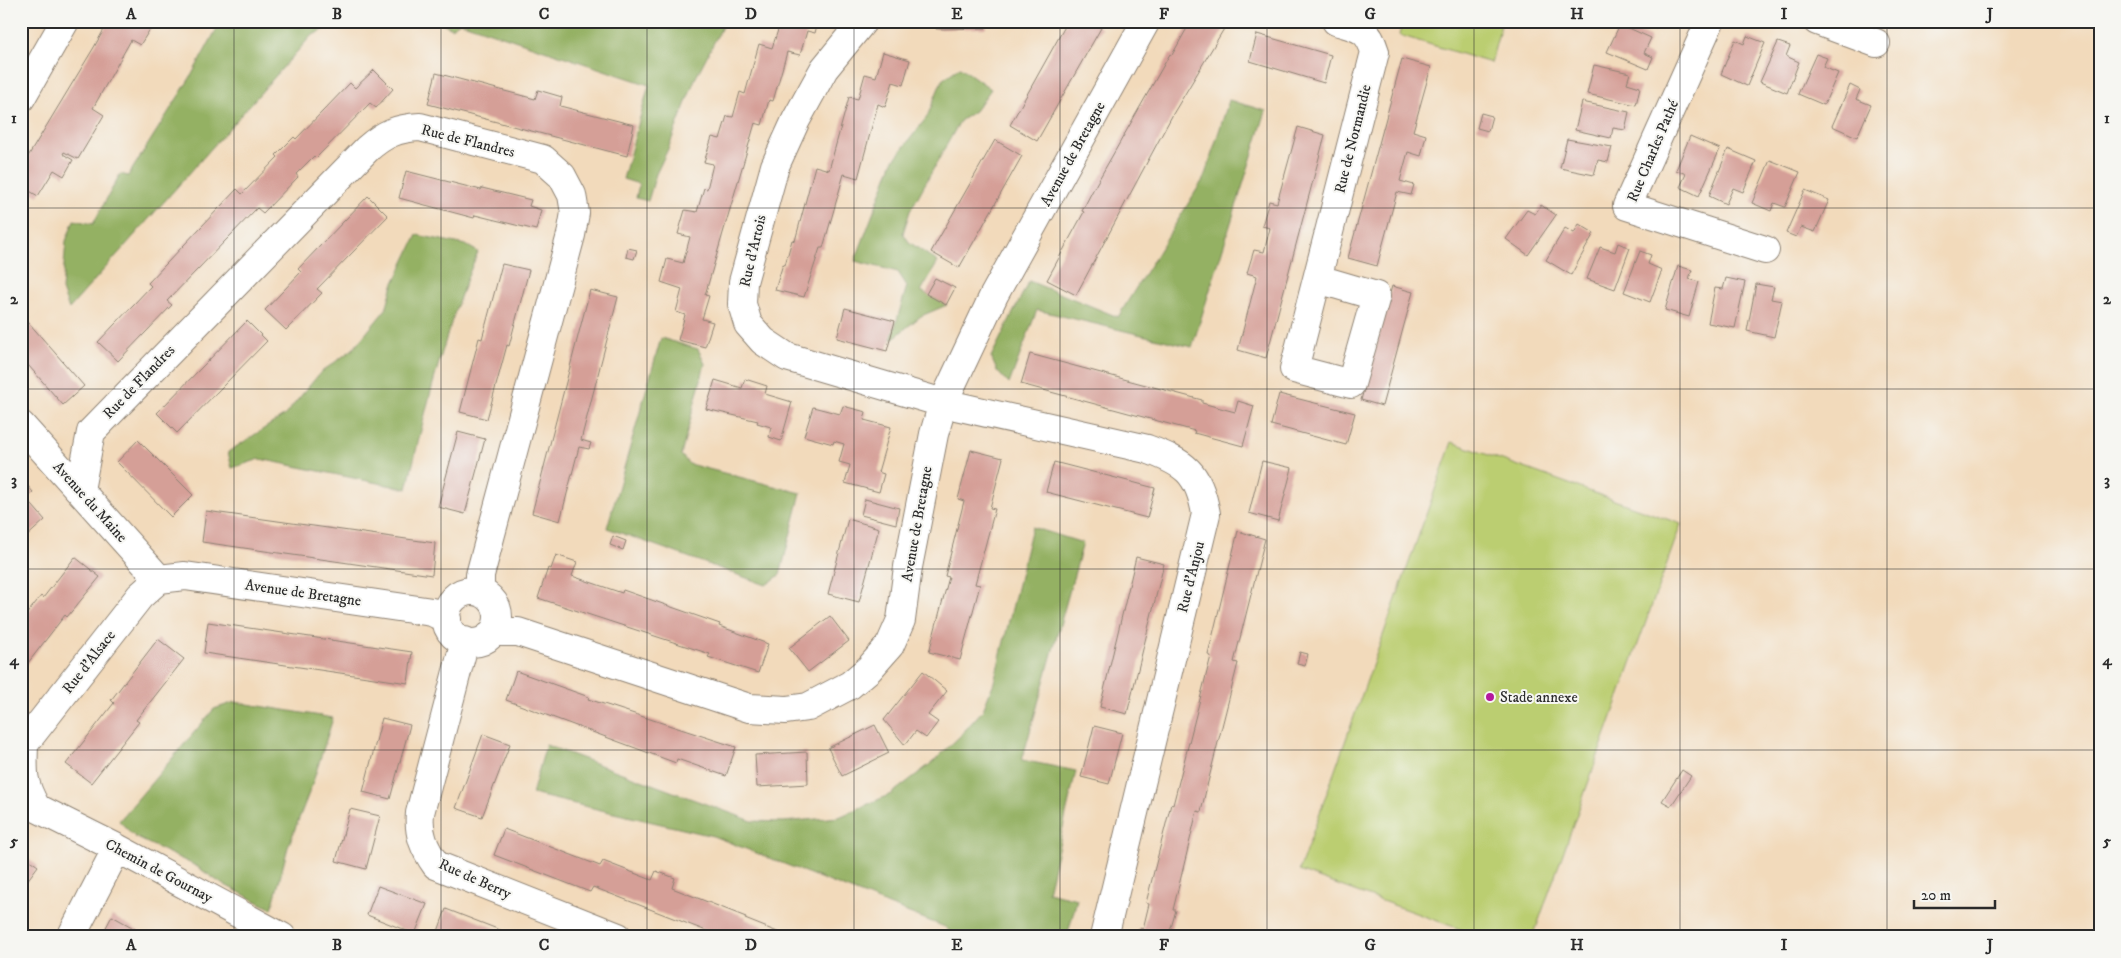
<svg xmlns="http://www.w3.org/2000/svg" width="2121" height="958" font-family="'IM FELL DW Pica',serif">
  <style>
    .green { fill: #bbce71; stroke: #737c4e }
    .forest { fill: #94b163; stroke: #606e47 }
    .building { fill: #d59f97 }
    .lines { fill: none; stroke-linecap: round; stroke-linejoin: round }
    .minor-casing { stroke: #8e8273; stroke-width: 30 }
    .minor { stroke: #fff; stroke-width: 28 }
    .grid { fill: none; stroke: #2b2b2b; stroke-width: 1; stroke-opacity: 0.55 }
    .poi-dot { fill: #b5179e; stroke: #f6f6f2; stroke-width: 2 }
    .labels { text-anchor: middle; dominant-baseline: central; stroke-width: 4; stroke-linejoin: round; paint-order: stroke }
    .street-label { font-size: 15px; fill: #2b2b2b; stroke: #f6f6f2 }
    .poi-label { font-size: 15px; fill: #2b2b2b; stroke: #f6f6f2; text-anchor: start }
    .neatline { fill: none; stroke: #2b2b2b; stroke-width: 2 }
    .grid-label { font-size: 16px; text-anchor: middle; font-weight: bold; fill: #2b2b2b }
  </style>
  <rect width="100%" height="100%" fill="#f6f6f2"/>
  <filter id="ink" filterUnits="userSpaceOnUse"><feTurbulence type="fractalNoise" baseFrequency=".02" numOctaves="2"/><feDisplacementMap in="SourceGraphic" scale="10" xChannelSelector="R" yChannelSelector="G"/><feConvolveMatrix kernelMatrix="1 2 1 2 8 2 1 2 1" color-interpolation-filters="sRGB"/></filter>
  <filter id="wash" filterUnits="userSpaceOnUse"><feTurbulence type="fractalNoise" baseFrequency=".0096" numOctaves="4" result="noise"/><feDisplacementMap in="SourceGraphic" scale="20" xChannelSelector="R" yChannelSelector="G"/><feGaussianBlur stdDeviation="1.12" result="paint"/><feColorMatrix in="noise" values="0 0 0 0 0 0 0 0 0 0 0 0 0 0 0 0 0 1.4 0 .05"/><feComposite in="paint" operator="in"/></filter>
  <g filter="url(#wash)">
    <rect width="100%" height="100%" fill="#f2dabb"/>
    <path class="green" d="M1403,21h99l-11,42 -92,-28z
      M1452,442l229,82 -148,413h-51l-183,-66z"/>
    <path class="forest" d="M221,21h120l-30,15 -242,273 -7,-19 4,-49 8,-21 19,4 27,-50 8,2 62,-98z
      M439,21h286l-30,58 -27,70 -12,25 -8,27 -12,-3 3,-14 -16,-5 26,-94 -189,-63 -9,6z
      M960,67l31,22 -16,22 -15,10 -50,90 -7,22 6,9 29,20 -17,29 26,14 -26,11 -30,24 16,-54 -9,-14 -43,-11 38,-100 34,-44 15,-37z
      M1229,100l37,11 -74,236 -155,-37 -28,74 -12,-13 -6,-14 38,-76 89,36 86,-139z
      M417,235l49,10 12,7c-33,76 -52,156 -71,237l-147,-30 -28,9 -4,-16 57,-37 35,-42 33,-24 33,-40 7,-24z
      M661,338l37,11 7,15 -24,91 8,9 112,29 -21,82 -14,10 -159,-57z
      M1032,527l51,16 -61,217 54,11 -28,121 29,7 -10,38h-111l-11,-10 -232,-91 -181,-42 14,-49 206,76 31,1 56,-5 52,-23 42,-32 27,-26 23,-26 11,-28z
      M235,702l98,16 -21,67 -24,62 -16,62 -53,-27 -23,-16 -61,-29 -16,-16 95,-112z"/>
    <g id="blocks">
      <path class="building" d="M105,21l49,2 -14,22 -9,-5 -38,68 11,7 -26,44 -14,-7 -1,2 10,6 -9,16 -10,-6 -16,26 -17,-10v-18l72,-119 13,-23 -2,-2z
        M789,21h29l-3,12 -8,-2 -7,24 -13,-3 -14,49 -4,-1 -7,25 -7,-2 -50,172 4,1 -7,23 11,3 -8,25 -27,-7 7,-25 -9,-3 6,-23 -21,-7 6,-23 16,4 7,-26 -12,-3 7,-24 12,2 7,-24 3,1 6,-25 -9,-2 8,-25 8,2 7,-23 6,1 7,-25 5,2 14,-50 13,4 8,-24 8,2z
        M935,21h51v7l-50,1z
        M1068,21h22l11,7 -64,113 -27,-16z
        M1191,21h24l10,6 -52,87 -97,181 -29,-15 37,-68 -2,-1 12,-23 76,-134 2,1z
        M1639,21h20l-3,7z
        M1620,24l31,14 -7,15 9,4 -5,12 -41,-17z
        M1257,34l74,21 -7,28 -74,-22z
        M1747,36l18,7 -18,43 -26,-12 14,-34 9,4z
        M1778,42l12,4 -4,10 13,6 -12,31 -27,-11z
        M883,52l27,8 -7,25 -10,-3 -8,25 -7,-3 -20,74 -14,-4 -21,74h-3l-16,49 -29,-7 8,-26 2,1 7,-25 3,1 20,-75 14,4 20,-73 9,2 7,-25 11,3z
        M1816,54l11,4 -4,9 15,6 -14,32 -26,-11z
        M1402,59l29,8 -18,64 13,4 -5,21 -13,-4 -8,29 14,4 -3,10 -14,-3 -20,74 -29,-8z
        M1594,65l36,8 -3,10 13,4 -4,18 -49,-11z
        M374,70l19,19 -17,19 -6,-5 -54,55 -2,-2 -18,18 2,3 -35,36 -6,-5 -90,93 5,4 -54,56 -20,-19 53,-56 -3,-3 89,-94 5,5 36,-37 -2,-2 18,-18 2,2 54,-56 5,5z
        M436,73l99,26 3,-9 24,7 -2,9 74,19 -7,31 -199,-52z
        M1850,85l10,5 -4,9 15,6 -14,32 -25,-11z
        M1582,102l47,10 -4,18 -12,-2 -2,10 -36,-8z
        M1481,113l11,3 -4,15 -11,-3z
        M1298,127l27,8 -59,223 -28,-8 19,-74 -10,-3 7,-23 10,2 6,-24 -8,-2 7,-25 8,2z
        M1690,136l30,13 -21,47 -19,-9 6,-13 -10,-4z
        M1567,139l45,8 -4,15 -10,-2 -4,15 -34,-7z
        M995,140l27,16 -63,112 -28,-16z
        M1728,149l28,12 -13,31 -10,-4 -7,16 -17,-8z
        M1770,160l30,12 -15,35 -11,-4 -3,8 -19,-8z
        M406,171l75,19 1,-2 49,12 -2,6 12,4 -5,20 -61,-15 -1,3 -75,-20z
        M1805,190l24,10 -14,32 -14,-5 -5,10 -10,-4z
        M368,196l20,20 -71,73 5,4 -36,37 -21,-20 36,-38 -3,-3z
        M1541,205l15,10 -28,40 -22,-16 21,-29 8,4z
        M21,211l5,1 -4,22h-1z
        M1579,224l15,9 -23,42 -25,-15 19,-32 9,5z
        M1618,243l12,5 -15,41 -28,-10 13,-32 15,5z
        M628,248l9,2 -3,9 -8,-2z
        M1640,251l11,4 -3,9 14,6 -12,32 -26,-10z
        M502,264l27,6 -20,76 -2,-1 -20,74 -27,-7 19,-74 3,1z
        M1678,266l14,4 -3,9 10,3 -10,35 -24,-7z
        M935,278l20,10 -9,17 -20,-11z
        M1726,278l19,4 -10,46 -27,-5 7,-35 8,1z
        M1756,284l18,3 -3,12 11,2 -8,36 -27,-6z
        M1392,286l21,6 -31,114 -21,-6z
        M590,290l28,7 -37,143 10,3 -2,6 -10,-2 -19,74 -28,-8z
        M845,308l50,13 -8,30 -50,-13z
        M21,314l63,72 -21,19 -42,-48z
        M247,321l20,20 -90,92 -20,-20z
        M1030,354l172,46v3l33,9 3,-11 16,5 -11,40 -49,-13 1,-2 -174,-47z
        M745,379l22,7 -2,8 27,8 -11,39 -12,-4 2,-10 -14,-4 1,-2 -52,-12 9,-29 27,8z
        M1279,394l76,19 -9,32 -75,-20z
        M843,406l23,6 -2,8 27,7 -13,45 6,2 -5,18 -34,-9 5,-18 -11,-3 5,-18 -10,-3 -1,3 -29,-8 9,-29 27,7z
        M458,432l27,7 -20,75 -27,-7z
        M138,440l55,55 -22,22 -54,-55z
        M971,450l32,8 -13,50 5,1 -20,75 5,1 -20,75 -31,-8 20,-75 -4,-1 19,-75 -6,-2z
        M1262,461l30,7 -14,53 -29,-8z
        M1054,462l101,26 -8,30 -101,-26z
        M21,478l12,14 -7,6 19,22 -21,19 -3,-3z
        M865,499l34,9 -3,16 -35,-9z
        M206,511l229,32 -3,32 -230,-33z
        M848,519l31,9 -20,74 -31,-8z
        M1238,531l27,8 -31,123 4,1 -31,123 -6,26 -4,-1 -24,99h3l-7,25 -33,2 3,-9 4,1 6,-25 -3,-1 25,-99 2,1 38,-149 -3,-1z
        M613,536l13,5 -3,9 -13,-5z
        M556,555l21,7 -5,14 50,17 1,-3 97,34 -1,2 49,18 -10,29 -50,-16 2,-3 -172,-56 10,-30 3,1z
        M75,557l25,20 -33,40 -2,-2 -44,57v-51l20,-25 2,2z
        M1136,557l28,7 -37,150 -27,-7z
        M830,616l19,25 -41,31 -19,-24z
        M208,622l204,30 -4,31 -204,-30z
        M158,639l26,20 -48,61 3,2 -48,61 -25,-19 48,-61 -3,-3z
        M1300,652l8,2 -3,12 -8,-2z
        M516,671l73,26 -1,2 25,8 123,40 -10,29 -49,-17 -1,4 -170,-63z
        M923,671l24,20 -19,24 10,7 -12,16 -10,-7 -11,14 -21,-25z
        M382,718l28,7 -20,74 -27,-7z
        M875,725l14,28 -47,23 -14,-28z
        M1094,726l28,7 -13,51 -28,-7z
        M483,734l27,10 -28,73 -26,-9z
        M807,752l1,32 -51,3 -2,-32z
        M1682,770l9,6 -20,30 -9,-5z
        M350,809l30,7 -14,53 -30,-8z
        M504,829l96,37 3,-5 49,19 4,-9 19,7 -3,10 74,29 -1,2 45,18h-68l-129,-50 -3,5 -96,-37z
        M21,854l17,12 -17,23z
        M378,886l49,18 -12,30 -48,-19z
        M446,909l72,28h-82z
        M112,916l38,21h-49z"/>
    </g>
  </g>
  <g filter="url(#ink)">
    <use href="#blocks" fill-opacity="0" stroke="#8e8273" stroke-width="1"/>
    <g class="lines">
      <g class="minor-casing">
        <path id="minor" d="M863,21l-39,48 -28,51 -21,46 -32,116 -1,22 6,20 15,17 24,16 156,46 204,46c38,14 52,23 59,65l-102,423
          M1710,21l-83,185 138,44
          M1817,21l59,22
          M21,98l44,-77
          M1318,279l58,17 -25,88 -57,-15 81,-317c-7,-24 -16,-24 -39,-31
          M21,425l138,154
          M80,490l11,-58 276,-283c17,-15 30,-21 53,-22l123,32 19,17 10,19 3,18 -4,22 -91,340v17
          M159,579l26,-3 247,36 15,7
          M446 617a26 26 0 1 1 52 0a26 26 0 1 1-52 0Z
          M493,632h25l231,76 37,2 22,-3 42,-22 19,-16 21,-24 11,-25 7,-53 26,-133 9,-31 51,-108 152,-274
          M465,641l-45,172c-2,21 4,35 16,52l182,72
          M24,745c-1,27 -2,38 12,62
          M21,748l119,-152 19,-17
          M21,800l96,48 165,89
          M71,937l46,-89"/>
      </g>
      <use href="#minor" class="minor"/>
    </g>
  </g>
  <path class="grid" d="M234,21v916M441,21v916M647,21v916M854,21v916M1060,21v916M1267,21v916M1474,21v916M1680,21v916M1887,21v916M21,208h2079M21,389h2079M21,569h2079M21,750h2079"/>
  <circle class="poi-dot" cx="1490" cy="697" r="5"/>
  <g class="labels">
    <g class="street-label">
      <text transform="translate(1353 139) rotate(-76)">Rue de Normandie</text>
      <text transform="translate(468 141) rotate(14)">Rue de Flandres</text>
      <text transform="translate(1653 151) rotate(-67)">Rue Charles Pathé</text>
      <text transform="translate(1073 154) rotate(-61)">Avenue de Bretagne</text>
      <text transform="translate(753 251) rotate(-77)">Rue d'Artois</text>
      <text transform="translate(139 382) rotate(-46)">Rue de Flandres</text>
      <text transform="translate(90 502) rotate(48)">Avenue du Maine</text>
      <text transform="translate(917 524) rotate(-80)">Avenue de Bretagne</text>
      <text transform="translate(1191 577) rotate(-76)">Rue d'Anjou</text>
      <text transform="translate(303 593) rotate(8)">Avenue de Bretagne</text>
      <text transform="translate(89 662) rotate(-52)">Rue d'Alsace</text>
      <text transform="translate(159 871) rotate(28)">Chemin de Gournay</text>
      <text transform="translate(475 879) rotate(24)">Rue de Berry</text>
    </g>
    <g class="poi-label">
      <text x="1500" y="697">Stade annexe</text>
    </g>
  </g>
  <rect width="2121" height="958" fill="none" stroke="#f6f6f2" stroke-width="55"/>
  <path d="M1914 900v8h81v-8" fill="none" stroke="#2b2b2b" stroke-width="2.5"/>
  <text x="1921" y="900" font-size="15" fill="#2b2b2b" stroke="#f6f6f2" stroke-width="4" paint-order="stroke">20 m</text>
  <rect x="28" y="28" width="2066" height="902" class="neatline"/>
  <g class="grid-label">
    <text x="131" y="19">A</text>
    <text x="337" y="19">B</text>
    <text x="544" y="19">C</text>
    <text x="751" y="19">D</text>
    <text x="957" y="19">E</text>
    <text x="1164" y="19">F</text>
    <text x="1370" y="19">G</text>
    <text x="1577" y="19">H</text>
    <text x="1784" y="19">I</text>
    <text x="1990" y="19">J</text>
    <text x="14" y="123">1</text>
    <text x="2107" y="123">1</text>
    <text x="14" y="304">2</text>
    <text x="2107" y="304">2</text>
    <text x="14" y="485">3</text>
    <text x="2107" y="485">3</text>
    <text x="14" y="665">4</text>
    <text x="2107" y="665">4</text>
    <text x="14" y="846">5</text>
    <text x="2107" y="846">5</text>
    <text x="131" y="950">A</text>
    <text x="337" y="950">B</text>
    <text x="544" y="950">C</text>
    <text x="751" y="950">D</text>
    <text x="957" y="950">E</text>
    <text x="1164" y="950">F</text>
    <text x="1370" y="950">G</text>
    <text x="1577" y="950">H</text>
    <text x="1784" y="950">I</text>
    <text x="1990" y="950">J</text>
  </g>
</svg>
